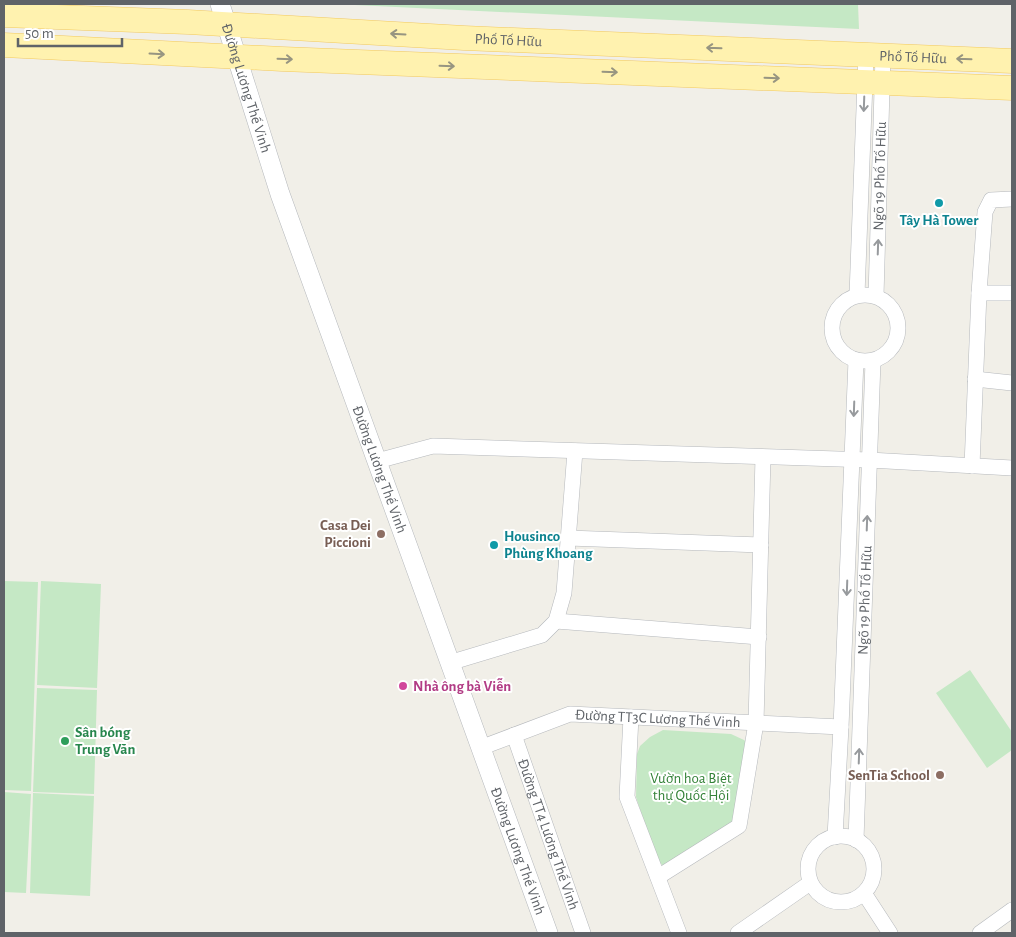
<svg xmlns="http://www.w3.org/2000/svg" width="1016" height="937" font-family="'Alegreya Sans',sans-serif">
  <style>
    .green { fill: #c5e8c5 }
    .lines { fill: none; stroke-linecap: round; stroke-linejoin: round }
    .minor-casing { stroke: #b5b8bc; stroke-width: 16 }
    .tertiary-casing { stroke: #b5b8bc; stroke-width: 20 }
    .primary-casing { stroke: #f2c960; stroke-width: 25 }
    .minor { stroke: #fff; stroke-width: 15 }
    .tertiary { stroke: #fff; stroke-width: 19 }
    .primary { stroke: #fff2af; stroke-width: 24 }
    .oneway { stroke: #979581 }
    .oneway2 { stroke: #979a9d }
    .culture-dot { fill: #0f9aa8; stroke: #fff; stroke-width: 2 }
    .education-dot { fill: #8d6e63; stroke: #fff; stroke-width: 2 }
    .hotel-dot { fill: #d1479c; stroke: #fff; stroke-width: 2 }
    .leisure-dot { fill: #2e9e5b; stroke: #fff; stroke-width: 2 }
    .labels { text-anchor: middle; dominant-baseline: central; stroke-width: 4; stroke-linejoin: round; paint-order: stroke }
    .street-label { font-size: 15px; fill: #5f6368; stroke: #fff }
    .culture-label { font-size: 15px; font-weight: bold; fill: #0d838f; stroke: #fff }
    .education-label { font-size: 15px; font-weight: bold; fill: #785e54; stroke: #fff; text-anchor: end }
    .hotel-label { font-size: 15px; font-weight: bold; fill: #b23c85; stroke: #fff; text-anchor: start }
    .leisure-label { font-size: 15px; font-weight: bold; fill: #27864d; stroke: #fff; text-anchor: start }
    .park-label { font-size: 15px; fill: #348238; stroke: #fff }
  </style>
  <rect width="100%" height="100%" fill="#f1efe8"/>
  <path class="green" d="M334,4h524l1,25z
    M4,581l34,1 -7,209 -27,-1z
    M41,581l60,3 -4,104 -60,-3z
    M970,670l42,62v18l-25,18 -51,-75z
    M37,688l60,2 -3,104 -61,-2z
    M663,730l68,4 13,6 8,7 -13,79 -76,40 -7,-8 -20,-61 1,-43 3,-8 10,-9z
    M4,792l27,2 -5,99 -22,-1z
    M33,793l61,3 -4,100 -60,-3z"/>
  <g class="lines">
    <g class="minor-casing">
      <g id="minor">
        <path d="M979,293h33"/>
        <circle cx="865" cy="328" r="33"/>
        <path d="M857,295l9,-240"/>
        <path id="s1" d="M876,296l7,-241"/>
        <path d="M975,379l37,4"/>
        <path d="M377,461l56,-15 436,14 143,8"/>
        <path d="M972,466l7,-173 6,-81 6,-12 21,-1"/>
        <path d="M568,538l193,7"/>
        <path d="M556,621l203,16"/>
        <path d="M449,663l93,-28 14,-14 8,-28 11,-142"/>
        <path d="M631,717l-4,80 52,136"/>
        <path id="s2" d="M514,735l69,198"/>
        <path id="s3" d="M480,748l90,-34 271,13"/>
        <circle cx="841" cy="869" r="33"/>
        <path d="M835,837l6,-110 15,-367"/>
        <path id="s4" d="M856,840l17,-479"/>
        <path d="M658,877l81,-51 17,-103 7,-266"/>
        <path d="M864,893l26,40"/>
        <path d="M738,933l72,-50"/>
        <path d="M980,933l32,-23"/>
      </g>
    </g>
    <g class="tertiary-casing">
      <g id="tertiary">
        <path id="s5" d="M220,4l60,190 268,739"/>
      </g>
    </g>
    <g class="primary-casing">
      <g id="primary">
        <path id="s6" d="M4,15l184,7 276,16 548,23"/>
        <path d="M4,45l278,14 730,29"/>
      </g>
    </g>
    <use href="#minor" class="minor"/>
    <use href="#tertiary" class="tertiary"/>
    <use href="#primary" class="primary"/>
  </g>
  <defs><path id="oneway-shaft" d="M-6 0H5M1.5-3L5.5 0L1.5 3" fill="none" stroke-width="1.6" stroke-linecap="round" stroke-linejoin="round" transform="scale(1.25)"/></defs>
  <g class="oneway">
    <use href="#oneway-shaft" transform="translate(398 34) rotate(-177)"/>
    <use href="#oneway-shaft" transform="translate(714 48) rotate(-178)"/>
    <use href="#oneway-shaft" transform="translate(157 54) rotate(3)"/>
    <use href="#oneway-shaft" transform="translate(285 59) rotate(2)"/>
    <use href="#oneway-shaft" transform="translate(964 59) rotate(-178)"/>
    <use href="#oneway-shaft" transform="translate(447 66) rotate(2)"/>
    <use href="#oneway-shaft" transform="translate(610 72) rotate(2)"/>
    <use href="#oneway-shaft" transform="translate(772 78) rotate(2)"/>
  </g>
  <g class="oneway2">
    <use href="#oneway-shaft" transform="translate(864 104) rotate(92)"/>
    <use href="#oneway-shaft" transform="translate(878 247) rotate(-88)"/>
    <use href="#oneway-shaft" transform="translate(854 409) rotate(92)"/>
    <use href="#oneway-shaft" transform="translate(867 523) rotate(-88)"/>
    <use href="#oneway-shaft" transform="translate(847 588) rotate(92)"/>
    <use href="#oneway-shaft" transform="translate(859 756) rotate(-88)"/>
  </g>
  <g class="culture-dot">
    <circle cx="939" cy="203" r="5"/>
    <circle cx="494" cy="545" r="5"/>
  </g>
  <g class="education-dot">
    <circle cx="381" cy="534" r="5"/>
    <circle cx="940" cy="775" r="5"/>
  </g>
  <circle class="hotel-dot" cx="403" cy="686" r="5"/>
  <circle class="leisure-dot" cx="65" cy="741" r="5"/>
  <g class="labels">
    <g class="street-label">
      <text stroke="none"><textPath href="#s6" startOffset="505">Phố Tố Hữu</textPath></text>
      <text stroke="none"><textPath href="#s6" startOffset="910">Phố Tố Hữu</textPath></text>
      <text stroke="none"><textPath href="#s5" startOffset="88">Đường Lương Thế Vinh</textPath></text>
      <text stroke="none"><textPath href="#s1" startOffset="120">Ngõ 19 Phố Tố Hữu</textPath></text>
      <text stroke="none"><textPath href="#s5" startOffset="492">Đường Lương Thế Vinh</textPath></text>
      <text stroke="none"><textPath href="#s4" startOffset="240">Ngõ 19 Phố Tố Hữu</textPath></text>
      <text stroke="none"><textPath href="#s3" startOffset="184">Đường TT3C Lương Thế Vinh</textPath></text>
      <text stroke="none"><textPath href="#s2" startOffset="105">Đường TT4 Lương Thế Vinh</textPath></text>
      <text stroke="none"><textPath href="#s5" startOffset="898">Đường Lương Thế Vinh</textPath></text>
    </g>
    <g class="culture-label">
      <text x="939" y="220">Tây Hà Tower</text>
      <text x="504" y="536" text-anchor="start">Housinco<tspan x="504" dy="17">Phùng Khoang</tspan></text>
    </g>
    <g class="education-label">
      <text x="371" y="525">Casa Dei<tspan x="371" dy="17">Piccioni</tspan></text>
      <text x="930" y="775">SenTia School</text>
    </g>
    <g class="hotel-label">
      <text x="413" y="686">Nhà ông bà Viễn</text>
    </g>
    <g class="leisure-label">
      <text x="75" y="732">Sân bóng<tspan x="75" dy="17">Trung Văn</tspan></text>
    </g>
    <g class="park-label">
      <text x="691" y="778">Vườn hoa Biệt<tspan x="691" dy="17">thự Quốc Hội</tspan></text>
    </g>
  </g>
  <rect width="1016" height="937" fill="none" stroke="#5f6368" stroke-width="10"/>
  <path d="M18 38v8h104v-8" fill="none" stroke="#5f6368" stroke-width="2.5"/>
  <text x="25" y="38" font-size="15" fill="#5f6368" stroke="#ffffff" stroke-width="4" paint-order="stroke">50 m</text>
</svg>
